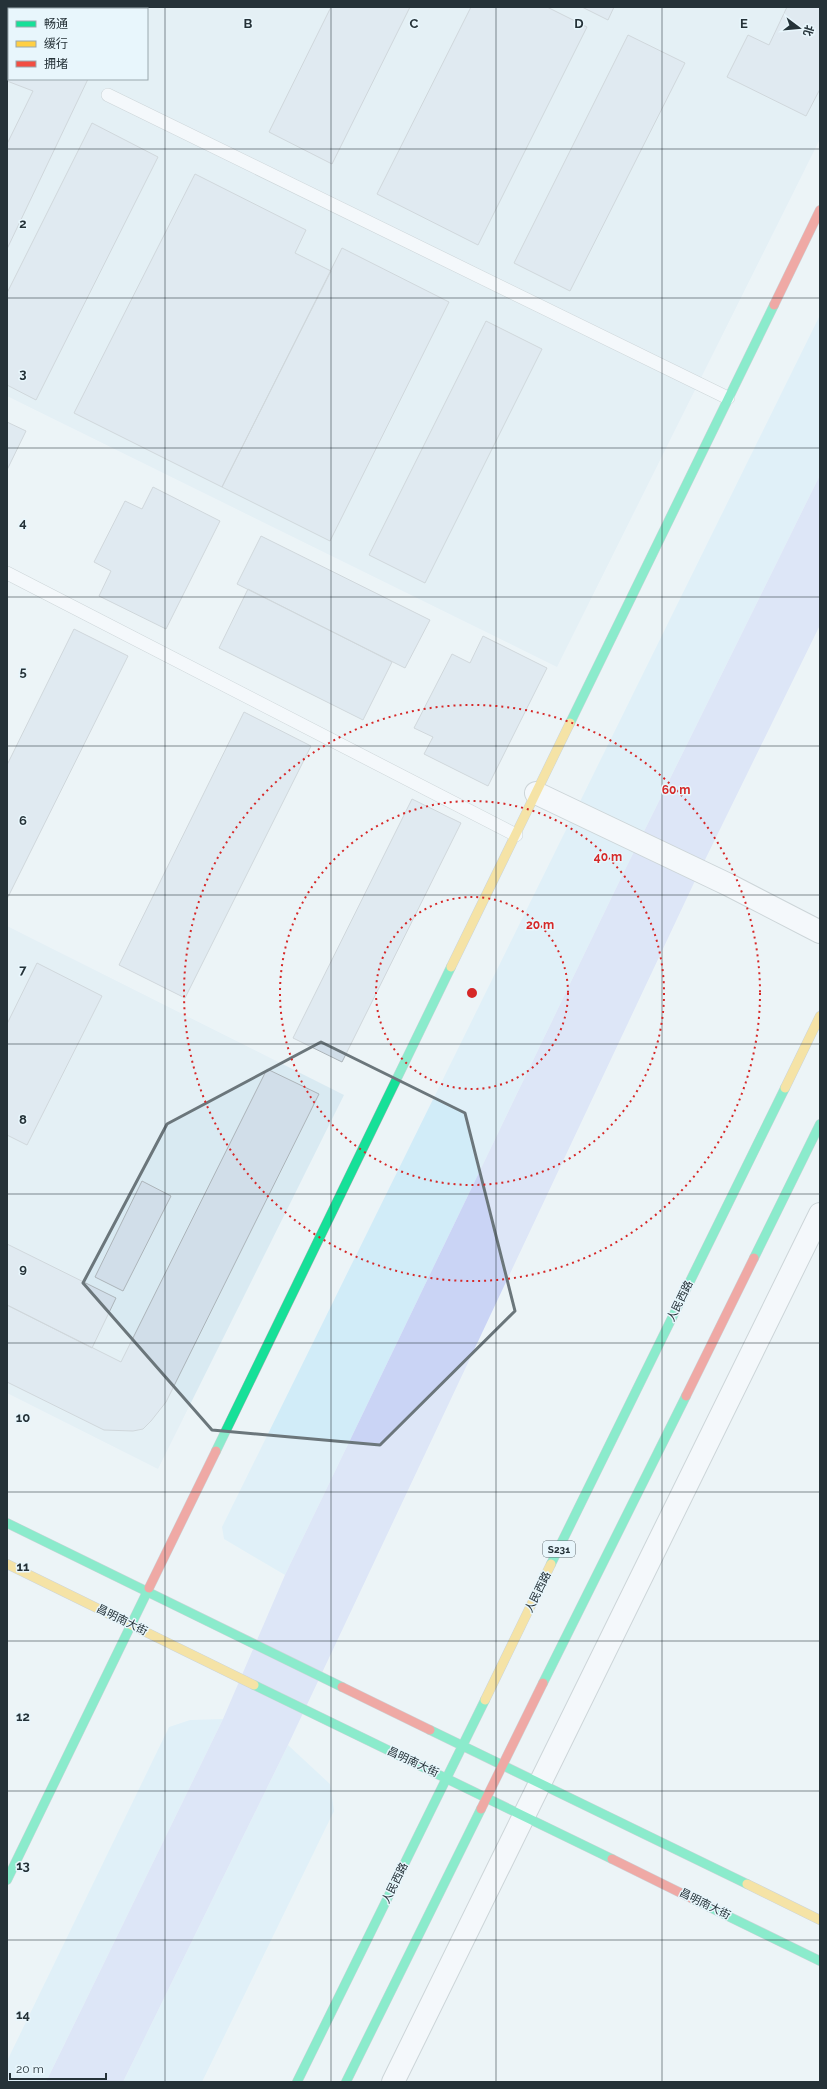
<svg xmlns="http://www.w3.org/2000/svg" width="827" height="2089" font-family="Raleway,'Noto Sans SC',sans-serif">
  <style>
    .built { fill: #d9eaf2; fill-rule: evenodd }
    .green { fill: #d1ecf8 }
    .water { fill: #cad4f5 }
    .building { fill: #d1dee9; stroke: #acb4b9 }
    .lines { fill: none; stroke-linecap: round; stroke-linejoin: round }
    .lane-casing { stroke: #a5afb2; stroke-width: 14 }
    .street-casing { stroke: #a5afb2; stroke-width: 24 }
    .fast-casing { stroke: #a5afb2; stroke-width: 10 }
    .slow-casing { stroke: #a5afb2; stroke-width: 10 }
    .jam-casing { stroke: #a5afb2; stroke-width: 10 }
    .lane { stroke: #fcfdfe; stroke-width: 13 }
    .street { stroke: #fcfdfe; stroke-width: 22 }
    .fast { stroke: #16e098; stroke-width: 9 }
    .slow { stroke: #ffcf43; stroke-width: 9 }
    .jam { stroke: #f24e42; stroke-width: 9 }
    .marked { fill: none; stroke: #6b767b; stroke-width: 3; stroke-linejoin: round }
    .grid { fill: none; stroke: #253238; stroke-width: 1; stroke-opacity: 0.55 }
    .ring { fill: none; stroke: #d62828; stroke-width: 2; stroke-dasharray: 2 4 }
    .labels { text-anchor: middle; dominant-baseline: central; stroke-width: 3; stroke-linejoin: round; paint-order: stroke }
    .shield { fill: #e8f6fc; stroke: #606d73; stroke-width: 1 }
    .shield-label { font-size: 10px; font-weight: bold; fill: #253238 }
    .street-label { font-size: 11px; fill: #253238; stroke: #e8f6fc }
    .grid-label { font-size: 13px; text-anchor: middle; font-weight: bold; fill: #253238; stroke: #e8f6fc; stroke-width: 3; stroke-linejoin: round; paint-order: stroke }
    .centre { fill: #d62828; stroke: #e8f6fc; stroke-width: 2 }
    .ring-label { font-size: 12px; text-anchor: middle; font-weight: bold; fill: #d62828; stroke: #e8f6fc; stroke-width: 3; stroke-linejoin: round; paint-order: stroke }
  </style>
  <rect width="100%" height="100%" fill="#ecf4f7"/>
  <path class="built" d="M7,7h813v132l-263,528 -550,-271zM9,9h138v70h-138z
    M7,926l337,169 -186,374 -151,-76z"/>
  <path class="green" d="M820,315v160l-200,405 -335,695 -61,-36 -2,-12z
    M223,1719l-177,363h-39v-21l162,-334 21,-7z
    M288,1745l42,39 4,27 -132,271h-79z"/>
  <path class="water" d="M820,475v150l-119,243 -413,877 -165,337h-77l177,-363 62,-144 335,-695z"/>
  <path class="building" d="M331,7h79l-78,157 -63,-32z
    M471,7h76l40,20 -109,218 -101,-51z
    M582,7h32l-6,13z
    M787,7h33v82l-14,27 -79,-39 21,-42 21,10z
    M628,35l57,28 -115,228 -56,-28z
    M7,42l2,1v36h79l-81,170v-105l26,-53 -26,-10z
    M92,123l66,34 -122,243 -29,-15v-92z
    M195,174l111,56 -11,23 36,18 -109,216 -148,-74z
    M342,248l107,54 -119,239 -108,-54z
    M486,321l56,28 -117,234 -56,-28z
    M7,422l19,9 -19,39z
    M153,487l67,34 -54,108 -67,-33 12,-25 -17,-9 31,-61 17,8z
    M261,536l169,84 -25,48 -168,-84z
    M248,589l144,73 -29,58 -144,-72z
    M74,629l54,27 -121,243v-134z
    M483,636l64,32 -59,118 -64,-32 9,-17 -19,-9 38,-74 18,9z
    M244,712l67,34 -126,252 -66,-33z
    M412,799l49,24 -119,239 -49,-24z
    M37,963l65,33 -75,149 -20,-10v-111z
    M267,1069l52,25 -153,308 -15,19 -8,8 -10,2 -29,-1 -97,-48v-77l114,57z
    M142,1181l29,15 -48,95 -28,-14z
    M7,1244l109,54 -24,50 -85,-43z"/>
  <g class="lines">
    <g class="lane-casing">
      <path id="lane" d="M108,95l620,303
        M7,573l509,262"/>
    </g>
    <g class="street-casing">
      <path id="street" d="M536,793l193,92 91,47
        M393,2082l427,-868"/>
    </g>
    <g class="fast-casing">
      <path id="fast" d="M570,723l204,-418
        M754,1258l66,-134
        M216,1451l235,-484
        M7,1523l335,164
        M551,1564l234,-476
        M543,1683l143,-287
        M254,1685l358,174
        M430,1730l317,154
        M7,1880l142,-292
        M693,1899l127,62
        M297,2082l188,-382
        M346,2082l135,-273"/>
    </g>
    <g class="slow-casing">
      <path id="slow" d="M451,967l119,-244
        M785,1088l35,-72
        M7,1564l247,121
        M485,1700l66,-136
        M747,1884l73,36"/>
    </g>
    <g class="jam-casing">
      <path id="jam" d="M774,305l46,-95
        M686,1396l68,-138
        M149,1588l67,-137
        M342,1687l88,43
        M481,1809l62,-126
        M612,1859l81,40"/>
    </g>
    <use href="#lane" class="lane"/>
    <use href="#street" class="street"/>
    <use href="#fast" class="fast"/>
    <use href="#slow" class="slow"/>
    <use href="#jam" class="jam"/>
  </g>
  <path d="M0 0H827V2089H0ZM321,1042l144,71 50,198 -135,134 -168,-15 -129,-147 84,-159z" fill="#ecf4f7" fill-opacity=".55" fill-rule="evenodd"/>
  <path class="marked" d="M321,1042l144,71 50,198 -135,134 -168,-15 -129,-147 84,-159z"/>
  <path class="grid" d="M165,7v2075M331,7v2075M496,7v2075M662,7v2075M7,149h813M7,298h813M7,448h813M7,597h813M7,746h813M7,895h813M7,1044h813M7,1194h813M7,1343h813M7,1492h813M7,1641h813M7,1791h813M7,1940h813"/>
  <g class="ring">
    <circle cx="472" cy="993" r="96"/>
    <circle cx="472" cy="993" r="192"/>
    <circle cx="472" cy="993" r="288"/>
  </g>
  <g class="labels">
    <rect class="shield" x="543" y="1541" width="32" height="16" rx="3"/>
    <g class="shield-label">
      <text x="559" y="1549">S231</text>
    </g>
    <g class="street-label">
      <text transform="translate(680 1301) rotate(-64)">人民西路</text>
      <text transform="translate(538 1592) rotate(-64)">人民西路</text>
      <text transform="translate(122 1620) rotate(26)">昌明南大街</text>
      <text transform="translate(413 1762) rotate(25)">昌明南大街</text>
      <text transform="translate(395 1883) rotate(-64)">人民西路</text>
      <text transform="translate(705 1904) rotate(26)">昌明南大街</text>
    </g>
  </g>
  <g class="grid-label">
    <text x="248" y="28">B</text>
    <text x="414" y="28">C</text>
    <text x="579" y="28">D</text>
    <text x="744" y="28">E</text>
    <text x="23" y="228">2</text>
    <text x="23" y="378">3</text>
    <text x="23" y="527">4</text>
    <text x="23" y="676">5</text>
    <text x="23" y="825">6</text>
    <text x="23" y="974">7</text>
    <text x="23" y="1124">8</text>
    <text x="23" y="1273">9</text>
    <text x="23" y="1422">10</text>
    <text x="23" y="1571">11</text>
    <text x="23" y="1721">12</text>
    <text x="23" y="1870">13</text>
    <text x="23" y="2019">14</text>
  </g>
  <circle cx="472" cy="993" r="6" class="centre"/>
  <g class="ring-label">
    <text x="676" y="794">60 m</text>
    <text x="608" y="861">40 m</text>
    <text x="540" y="929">20 m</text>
  </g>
  <rect width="827" height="2089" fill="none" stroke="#253238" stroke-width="16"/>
  <rect x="8" y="8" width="140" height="72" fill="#e8f6fc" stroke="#9aa8ae"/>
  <rect x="16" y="21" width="20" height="6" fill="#16e098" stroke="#9aa8ae"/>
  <text x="44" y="28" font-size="12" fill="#253238">畅通</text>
  <rect x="16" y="41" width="20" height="6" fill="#ffcf43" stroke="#9aa8ae"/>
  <text x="44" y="48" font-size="12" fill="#253238">缓行</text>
  <rect x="16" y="61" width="20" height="6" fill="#f24e42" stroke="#9aa8ae"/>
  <text x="44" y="68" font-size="12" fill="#253238">拥堵</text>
  <g transform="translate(799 28) rotate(106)" stroke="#e8f6fc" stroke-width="3" paint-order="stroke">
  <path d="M0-3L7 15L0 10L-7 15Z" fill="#253238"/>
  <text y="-6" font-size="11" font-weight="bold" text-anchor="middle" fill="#253238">北</text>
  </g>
  <path d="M10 2073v6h96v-6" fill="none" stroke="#253238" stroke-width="2"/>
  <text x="16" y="2073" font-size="12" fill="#253238" stroke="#e8f6fc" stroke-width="3" paint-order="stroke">20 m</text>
</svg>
